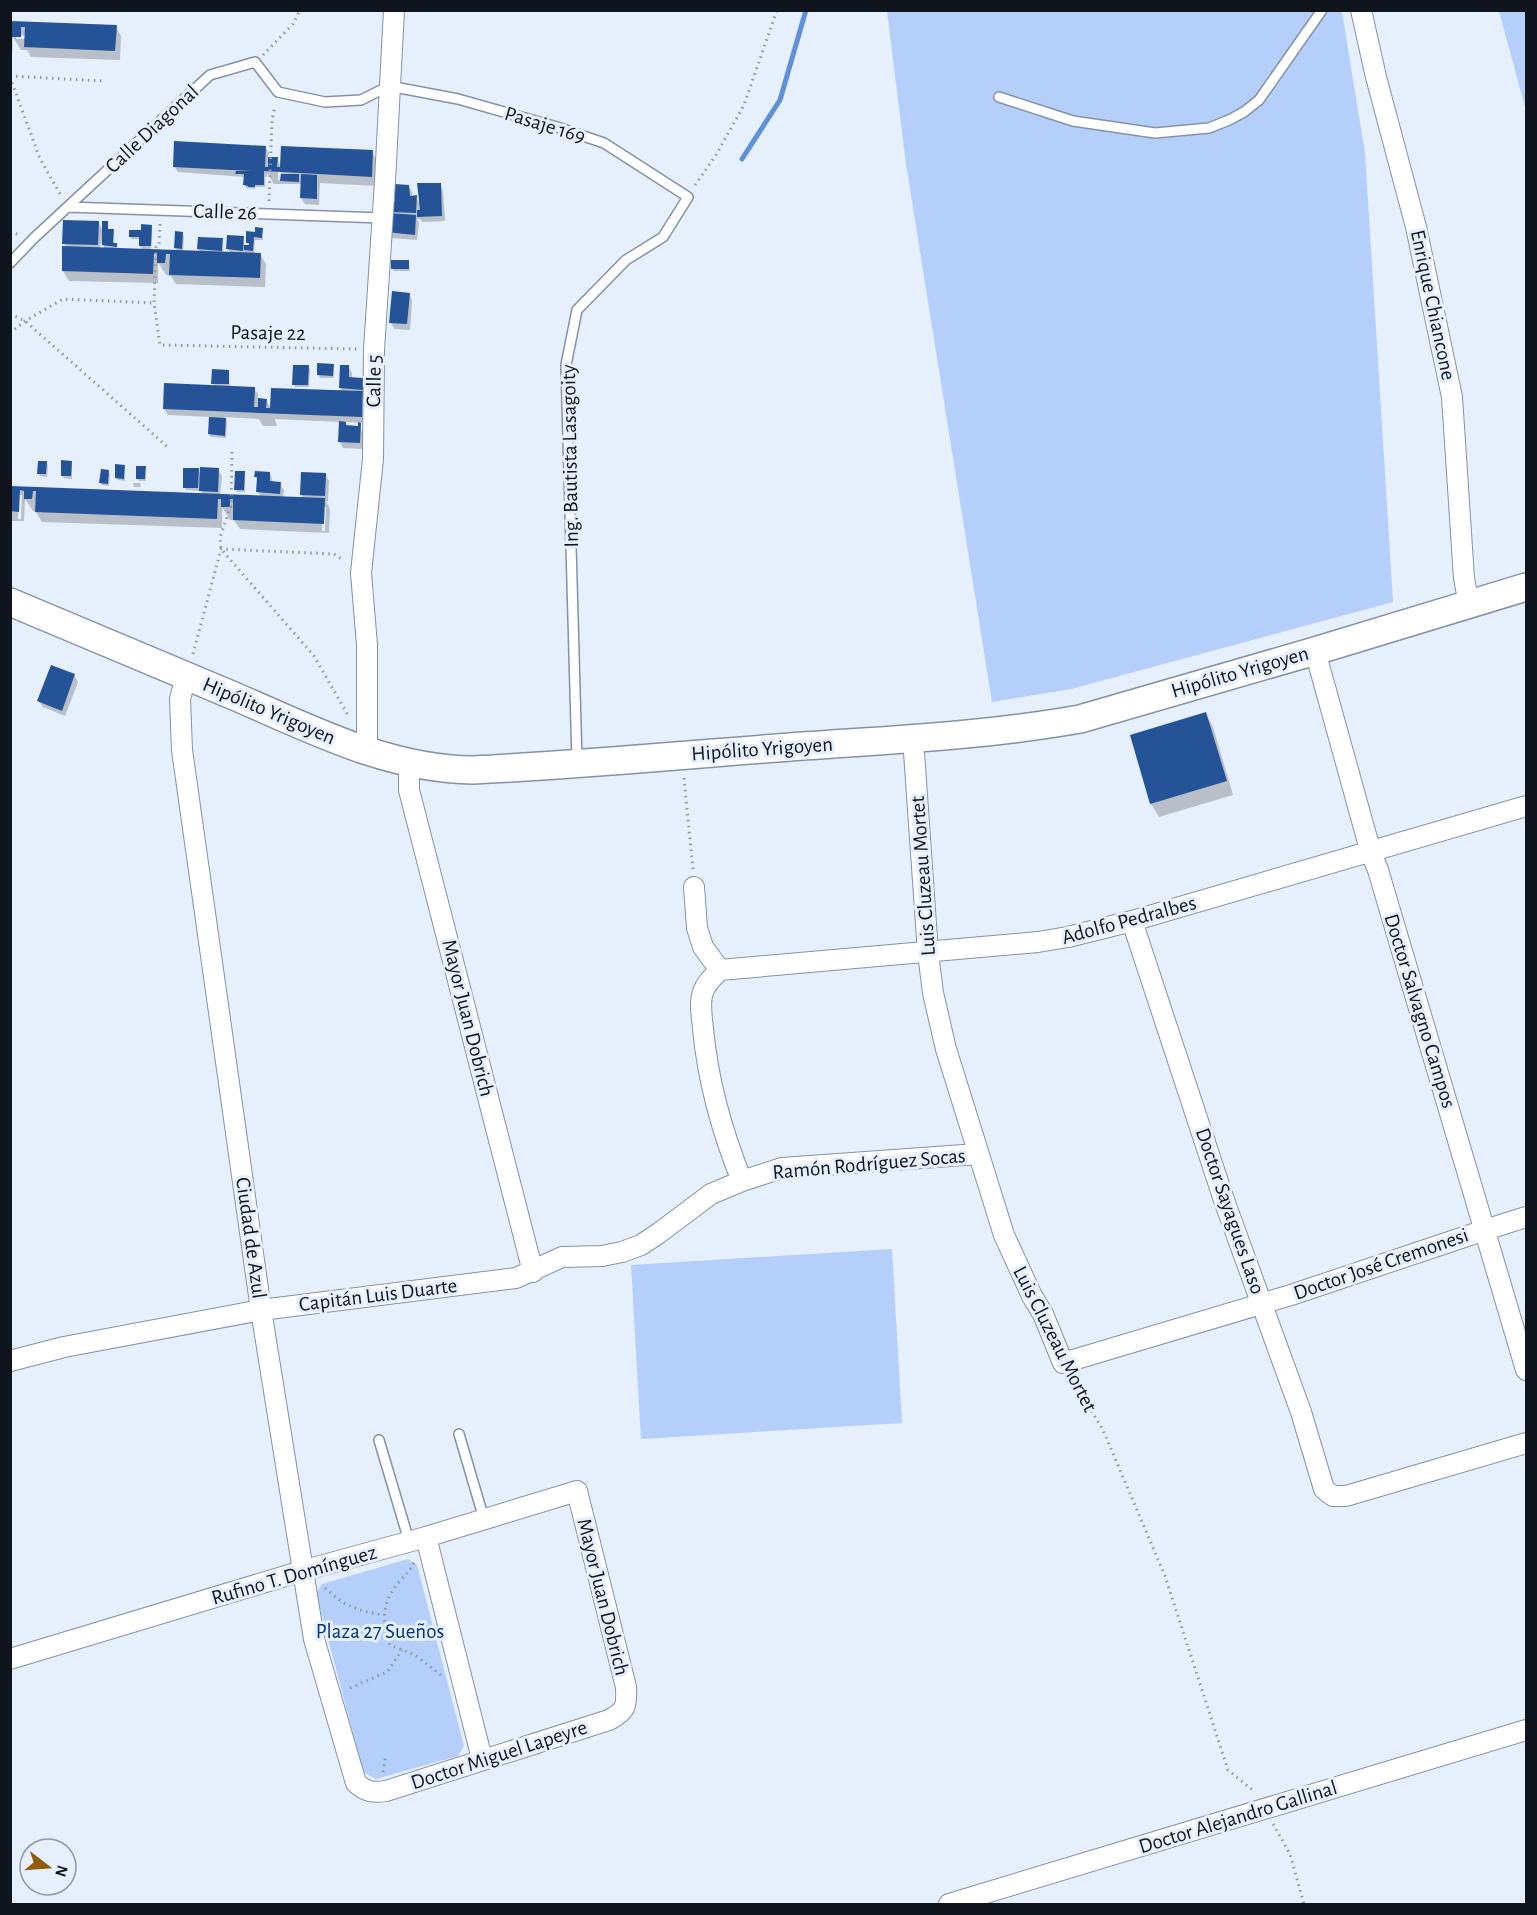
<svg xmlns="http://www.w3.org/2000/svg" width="1537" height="1915" font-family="'Alegreya Sans',sans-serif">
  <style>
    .green { fill: #b4d0fa }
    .shadow { fill: #0003; fill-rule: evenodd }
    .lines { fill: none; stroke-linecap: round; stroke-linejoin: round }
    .stream { stroke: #5f91da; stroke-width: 5 }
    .building { fill: #245397 }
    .lane-casing { stroke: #8492a6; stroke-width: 12 }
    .street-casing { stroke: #8492a6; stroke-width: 22 }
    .secondary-casing { stroke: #8492a6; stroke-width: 30 }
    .path { stroke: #9098a3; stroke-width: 3; stroke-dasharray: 1.5 4.5; stroke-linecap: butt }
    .lane { stroke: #fff; stroke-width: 9 }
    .street { stroke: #fff; stroke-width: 20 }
    .secondary { stroke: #fff; stroke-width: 27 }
    .labels { text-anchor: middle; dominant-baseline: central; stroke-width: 6; stroke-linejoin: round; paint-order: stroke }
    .street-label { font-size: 21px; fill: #10151d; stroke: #e6effc }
    .park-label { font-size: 21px; fill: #033677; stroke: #e6effc }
  </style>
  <rect width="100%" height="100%" fill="#e6effc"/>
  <path class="green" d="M1330,10l12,2 23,141 28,449 -322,87 -79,13 -86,-538 -19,-153z
    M1499,11h27v100z
    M892,1249l10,174 -261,16 -10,-174z
    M408,1559l9,6 47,181 -6,10 -82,23 -13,-7 -47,-179 6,-9z"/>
  <path class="shadow" d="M10,23l106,4 5,9 -1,24 -89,-3 -4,-7h-6l-8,-13 -1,19h-2zM16,35l12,1v3h-12z
    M265,147l4,6 -1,5 9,1 4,8 91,-15 6,10 -1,24 -57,-3 -1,22 -14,-1 -4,-6 1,-14h-28l-7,-11v4h-2v10h-10v2l-9,-1 -1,-11 -67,-5 -4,-6zM278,168l3,3 -1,9h-2z
    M440,185l3,6 2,30 -23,1 -2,-3h-3l2,4 -2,17 -26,-2 -3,-6 7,-17 -2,-3 15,-26 4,6v5h4l5,9z
    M98,222l6,10 3,-9 1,8 5,-1 1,15h2l2,5h25l-3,-4v-7h-8l-2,-2 21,-11 1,3 -1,22 4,5v-5l23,1 -3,-4 7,-15 2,3 -1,16h17l-2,-3 24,-9 1,13h7l-2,-4 15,-11 1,8 6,1 -3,-5 15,-12 1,10h-8l-1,14h6l6,10 -1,23 -89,-3 -5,-8 -5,-1 -8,-13v21l-89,-2 -6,-10 4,-23 -3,-5zM101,241l4,8h-5z
    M408,262l2,9h-16l-1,-2z
    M409,294l3,6 -2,30 -16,-1 -3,-7z
    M333,365l1,13h-14l-1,-3z
    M308,367l2,2 -1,18h-14l-1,-3z
    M349,367l3,6v6h10l4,6 -1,10h-2l2,4 -1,24 -19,-1 2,5h13l3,7v15l-20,-1 -3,-6 1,-20 -66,-3 2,7h-14l-4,-7 -35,-2 3,5 -1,16 -15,-1 -2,-3 1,-17 -42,-2 -4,-6 1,-24 50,2 -2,-4 15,-12 2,16 24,1 4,6v6h8l6,10 71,-18 -3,-4z
    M71,462l1,3v14l-8,-1 -2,-3z
    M46,463l2,2 -1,12 -7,-1 -2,-2z
    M124,466l1,15 -7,-1 -2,-2z
    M145,468l1,13h-7l-2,-3z
    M198,470l4,6 16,-6 4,6 -2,19 41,2 -3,-5v-11l-2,-4 14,-4 3,10 7,1 4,6 -1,8h20l-2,-4 24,-20 4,7 -1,20h-2l4,8 -1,24 -89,-4 -6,-9h-4l-8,-13v21l-180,-6 -6,-10 -3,-1 -8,-12 -1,22h-14v-34l193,7 -2,-3 -15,-1 -1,-2zM19,495h3l-1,24h-3zM323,507h3l-1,24h-3z
    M108,471l2,3 -1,12 -7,-1 -1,-3z
    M244,473l1,2v17h-8l-1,-3z
    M133,483h7l1,4h-7z
    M74,675l4,7 -13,34 -22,-9 -4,-6z
    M1206,714l7,13 20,68 -74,22 -8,-13 -19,-68z"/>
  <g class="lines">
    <path class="stream" d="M742,159l38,-59 26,-90"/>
  </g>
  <path class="building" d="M10,21l107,4 -2,26 -91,-4 1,-20h-4v10h-10z
    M174,141l92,5 -1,21h3v-10h10l-1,10h3l1,-21 92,4 -1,27 -108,-6v14h-9v2h-7v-1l-5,-1 1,-11h-9l1,-3h16l-79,-4z
    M281,174h18v8l-19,-1z
    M301,174l16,1v24l-17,-1z
    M417,183h24l1,33 -25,1v-7h3z
    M395,184l14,1 1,11 7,-1 -1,18 -24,-1v-11h3z
    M388,213l28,2 -1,20 -29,-3z
    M63,220l36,1 -1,24 -36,-1z
    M102,221h6v8h6l-1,14h4v4l-15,-2z
    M141,224l11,1 -1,21h-12v-9h-10v-7h12z
    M255,227l8,1 -1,10 -8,-1 -1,14 -9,-1v-5h5v-2h-3v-12l9,1z
    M175,231l8,1 -1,17 -8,-1z
    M227,235l17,1 -1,15 -17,-2z
    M198,237l25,1 -1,13 -25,-2z
    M62,246l199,7 -1,25 -91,-3 1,-21h-4l-1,9h-8v-9h-3l-1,20 -91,-3z
    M391,260h18v9h-18z
    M392,291l18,2 -3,31 -18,-1z
    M317,363l17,1 -1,12 -16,-1z
    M293,365h16l-1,20h-16z
    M340,365h9v12l14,1v12l-24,-2z
    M212,369l17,1v14h-18z
    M164,383l91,4 -1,20h4v-9l9,1 -1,9h4l1,-20 92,3 -1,26 -199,-8z
    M209,417l17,1 -1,18 -17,-2z
    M339,421l7,1v3l12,1v-4l3,1 -1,20 -22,-1z
    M61,460l11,1 -1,15h-10z
    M38,461h9l-1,13h-9z
    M115,464l10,1 -1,14 -9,-1z
    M136,466h10l-1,13h-9z
    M200,467l19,1 -1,24 -19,-1z
    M183,468h16l-1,20h-15z
    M101,469l8,1 -1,14 -9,-1z
    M235,471h10l-1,19h-10z
    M255,471l15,1v9l11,1 -1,12 -24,-2 1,-15h-3z
    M301,472l25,1 -1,23 -25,-1z
    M10,486l315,12 -1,26 -91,-4v-21h-3v8h-9v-8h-3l-1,20 -182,-7 1,-21h-3l-1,8h-8v-8l-4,-1 -1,22 -9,-1z
    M51,665l24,9 -13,37 -25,-10z
    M1206,712l21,69 -77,23 -20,-69z"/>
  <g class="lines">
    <g class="lane-casing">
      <path id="lane" d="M999,97l74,24 82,12 54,-5 20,-8 15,-8 15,-12 63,-90
        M68,207l314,11
        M10,263l24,-25 176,-163 45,-13 23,30 47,10 36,-2 28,-14 69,13 99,28 47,16 84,54 -25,40 -37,23 -49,50 -11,55 11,397
        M459,1434l25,85
        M379,1440l30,101"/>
    </g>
    <g class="street-casing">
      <path id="street" d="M1361,10l15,67 40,150 36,170 12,181 5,27
        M1315,651l56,202 7,17 148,500
        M913,738l15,215 5,40 13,56 58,186 28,61 11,18 20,49 228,-68 194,-65 41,-13
        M367,751v-106l-6,-72 12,-114 1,-109 11,-169 9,-171
        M409,763v27l124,482
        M694,887l3,41 6,19 17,23
        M1132,921l93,282 76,209 23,77 9,7h13l180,-53
        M720,970l318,-28 30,-5 64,-16 394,-115
        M720,970c-7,7 -14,13 -17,22 -4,11 -1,25 0,37 5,52 19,103 39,152
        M10,1361l54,-14 197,-37 255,-32 46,-21 40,-1 20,-4 19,-7 18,-12 52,-39 31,-13 40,-13 196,-14
        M426,1537l56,222
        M10,1659l292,-88 124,-34 151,-46 49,196c1,19 0,24 -17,33l-223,71c-13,2 -20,1 -30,-8l-42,-144 -53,-329 -79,-560 -2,-51 6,-23
        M949,1904l577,-174"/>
    </g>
    <g class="secondary-casing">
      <path id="secondary" d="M10,602c75,31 149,63 224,94 77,33 153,73 239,74 106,-5 211,-15 317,-23 97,-7 194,-11 290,-28l235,-68 211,-64"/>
    </g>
    <path class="path" d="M263,55l30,-31 7,-14
      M10,76l93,5
      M10,77l30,82 22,38
      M695,185l21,-30 28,-50 33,-95
      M269,201l3,-81 3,-14
      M160,224l-1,21 -3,2 -2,56 6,42 197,4
      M10,232l10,3
      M10,314l15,7 145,128
      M10,333l15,-12 38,-22 91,4
      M232,452l-1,54 -11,31 1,12 93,107 35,61
      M193,654l28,-105 113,5 9,6
      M684,778l9,92
      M1073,1380l30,50 62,146 63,194 27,22
      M414,1563c-4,8 -9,12 -15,19 -17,19 -18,40 -9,63l25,10 26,20
      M325,1588c21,19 31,22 58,27
      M350,1688l37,-16 15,-22
      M383,1772l3,-17
      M1273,1824l17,30 14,50"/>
    <use href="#lane" class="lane"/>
    <use href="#street" class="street"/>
    <use href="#secondary" class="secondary"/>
  </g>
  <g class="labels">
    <g class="street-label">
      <text transform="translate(545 125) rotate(17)">Pasaje 169</text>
      <text transform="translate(152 129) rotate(-43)">Calle Diagonal</text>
      <text transform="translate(225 212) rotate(2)">Calle 26</text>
      <text transform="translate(1433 305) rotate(78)">Enrique Chiancone</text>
      <text transform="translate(268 333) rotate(1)">Pasaje 22</text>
      <text transform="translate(374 381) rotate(-89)">Calle 5</text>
      <text transform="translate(570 456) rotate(-91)">Ing. Bautista Lasagoity</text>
      <text transform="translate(1240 672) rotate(-16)">Hipólito Yrigoyen</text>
      <text transform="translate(269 711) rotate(23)">Hipólito Yrigoyen</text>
      <text transform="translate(762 749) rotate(-4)">Hipólito Yrigoyen</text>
      <text transform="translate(923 876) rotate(-94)">Luis Cluzeau Mortet</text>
      <text transform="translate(1129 920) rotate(-15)">Adolfo Pedralbes</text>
      <text transform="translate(1420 1011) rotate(73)">Doctor Salvagno Campos</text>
      <text transform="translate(468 1018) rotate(76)">Mayor Juan Dobrich</text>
      <text transform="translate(869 1164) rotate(-5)">Ramón Rodríguez Socas</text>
      <text transform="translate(1230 1211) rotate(71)">Doctor Sayagues Laso</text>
      <text transform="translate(251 1238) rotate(82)">Ciudad de Azul</text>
      <text transform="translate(1381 1264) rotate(-19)">Doctor José Cremonesi</text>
      <text transform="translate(378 1295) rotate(-7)">Capitán Luis Duarte</text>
      <text transform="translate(1055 1339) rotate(63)">Luis Cluzeau Mortet</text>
      <text transform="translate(294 1575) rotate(-16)">Rufino T. Domínguez</text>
      <text transform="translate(603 1597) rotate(76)">Mayor Juan Dobrich</text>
      <text transform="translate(499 1755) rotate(-18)">Doctor Miguel Lapeyre</text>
      <text transform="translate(1238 1817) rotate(-17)">Doctor Alejandro Gallinal</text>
    </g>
    <g class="park-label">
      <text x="380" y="1631">Plaza 27 Sueños</text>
    </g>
  </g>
  <rect width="1537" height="1915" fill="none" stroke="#10151d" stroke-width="24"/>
  <g transform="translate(48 1867) rotate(107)"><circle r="28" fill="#e6effc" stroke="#9098a3" stroke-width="1.5"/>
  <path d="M0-4.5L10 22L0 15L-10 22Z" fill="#905d0d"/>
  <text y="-9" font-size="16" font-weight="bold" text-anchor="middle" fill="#10151d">N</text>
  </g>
</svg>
